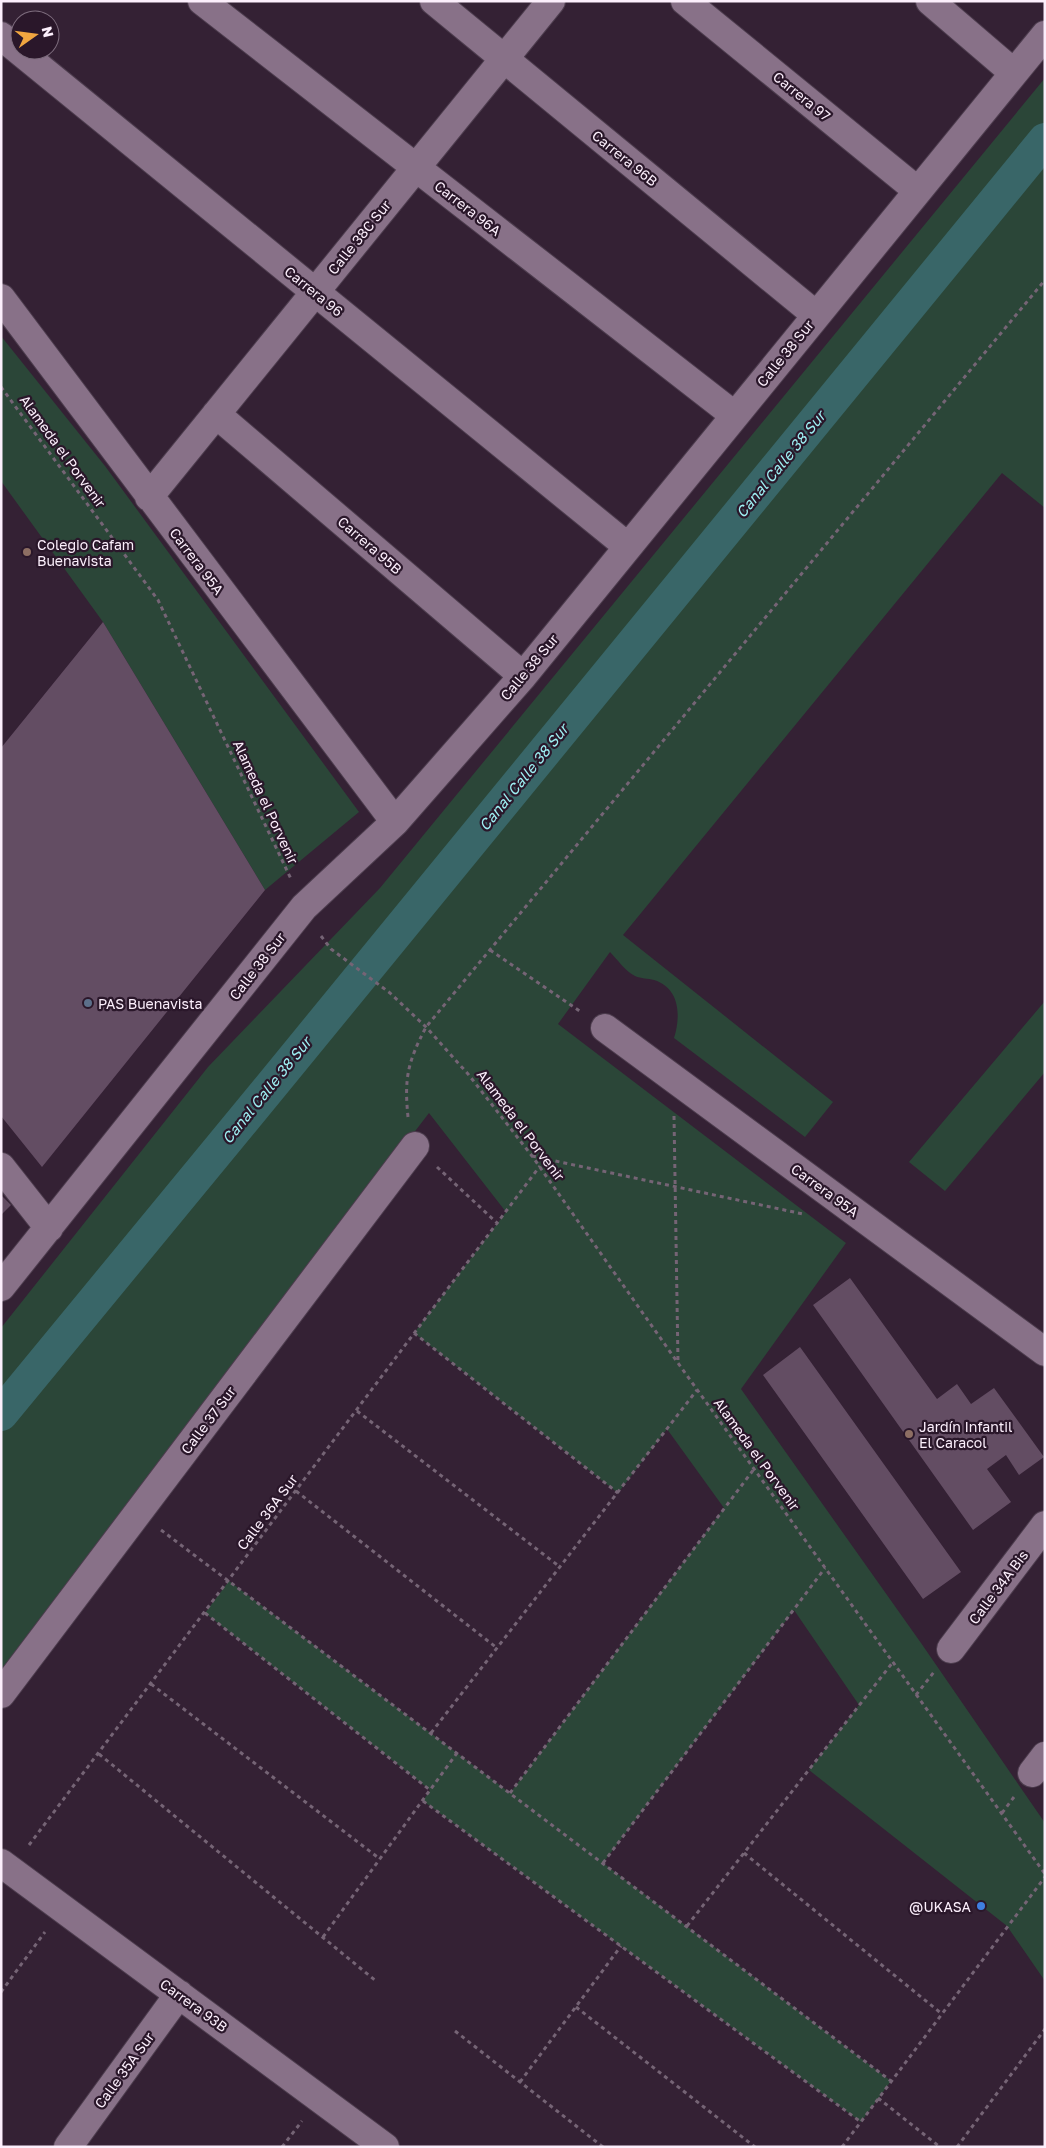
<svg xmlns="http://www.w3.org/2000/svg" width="1046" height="2148" font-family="'Golos Text',sans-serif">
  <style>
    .green { fill: #2b4638 }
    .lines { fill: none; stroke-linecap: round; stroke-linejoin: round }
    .canal { stroke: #396668; stroke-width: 34 }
    .building { fill: #634d63 }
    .minor-casing { stroke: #4c3c4d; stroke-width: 30 }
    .path { stroke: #756475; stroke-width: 3; stroke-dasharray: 4 4; stroke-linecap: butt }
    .minor { stroke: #887188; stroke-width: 28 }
    .education-dot { fill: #8d6e63; stroke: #2a172a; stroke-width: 2 }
    .service-dot { fill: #5c6f8a; stroke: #2a172a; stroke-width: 2 }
    .shop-dot { fill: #3f7fe0; stroke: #2a172a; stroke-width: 2 }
    .labels { text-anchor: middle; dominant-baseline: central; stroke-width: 4.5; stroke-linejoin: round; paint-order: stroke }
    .street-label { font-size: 14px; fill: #fceffc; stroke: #2a172a }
    .poi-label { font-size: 14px; fill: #fceffc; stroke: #2a172a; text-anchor: start }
    .water-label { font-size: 15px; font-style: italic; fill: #9ef0f3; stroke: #2a172a }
  </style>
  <rect width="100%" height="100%" fill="#342134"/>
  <path class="green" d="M1045,78v430l-43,-35 -379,462 210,167 -28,35 -131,-99c7,-22 6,-50 -20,-58 -6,-2 -13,-1 -19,-4 -9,-4 -18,-17 -25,-24l-52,72 288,219 -105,146 180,254 124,180v158l-38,-55 -198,-156 50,-65 -65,-95 -191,253 288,218 -30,41 -438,-321 7,-11 -225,-177 24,-32 281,212 214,-285 -57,-79 -49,64 -204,-160 92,-121 -77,-99 -428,559v-344l207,-261 172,-179z
    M1,336l104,130 254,346 -94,78 -162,-268 -102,-141z
    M1045,1001v71l-100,119 -36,-29z"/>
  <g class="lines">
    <path class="canal" d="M1,1414c350,-423 695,-850 1044,-1274"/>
  </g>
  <path class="building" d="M103,622l162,268 -223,277 -41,-51v-368z
    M1,1195l10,10 -10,10z
    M850,1278l87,121 20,-15 14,20 23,-16 50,69 -25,18 -13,-20 -19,14 24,33 -38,28 -160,-225z
    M800,1347l161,225 -38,27 -160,-224z"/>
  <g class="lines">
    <g class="minor-casing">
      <path id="minor" d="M202,1l532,414
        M434,1l382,314
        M685,1l233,190
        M930,1l84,72
        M1,36l626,510
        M1,298l394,524
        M216,414l307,262
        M149,497l402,-496
        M605,1028l440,324
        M1,1167l48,61
        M1,1287l303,-380 91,-85 128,-146 522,-641
        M951,1649l94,-124
        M1,1694l414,-548
        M1032,1773l13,-17
        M1,1863l384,284
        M68,2147l111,-153"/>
    </g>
    <path class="path" d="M1,387l157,213 133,279
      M321,936l10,13 59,44 36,34 42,47 64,82 146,207 367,511
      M490,950l91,62
      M674,1116l4,246
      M408,1117c-4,-40 0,-55 18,-90l619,-747
      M532,1156l271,58
      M437,1167l60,56
      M414,1333l204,160
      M357,1411l203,156
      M296,1491l201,157
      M161,1530l730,551
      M205,1613l225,177
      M151,1684l229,175
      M916,1695l18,-23
      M431,1733l266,-343
      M99,1754l277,227
      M510,1793l244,-324
      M423,1801l438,321
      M1002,1813l12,-16
      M29,1845l511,-679
      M744,1853l198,161
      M603,1863l222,-295
      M687,1926l206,-264
      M323,1937l134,-184
      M1,1992l44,-60
      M576,2007l179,140
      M455,2031l148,116
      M520,2082l101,-136
      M878,2098l62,49
      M282,2147l20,-26
      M842,2147l203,-270
      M957,2147l88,-118"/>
    <use href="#minor" class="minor"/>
  </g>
  <g class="education-dot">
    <circle cx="27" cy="552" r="5"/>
    <circle cx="909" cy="1434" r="5"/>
  </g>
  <circle class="service-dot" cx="88" cy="1003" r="5"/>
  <circle class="shop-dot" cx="981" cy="1906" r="5"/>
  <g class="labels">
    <g class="street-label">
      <text transform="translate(802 96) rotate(39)">Carrera 97</text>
      <text transform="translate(625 158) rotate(39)">Carrera 96B</text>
      <text transform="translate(468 208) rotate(38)">Carrera 96A</text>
      <text transform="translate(359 237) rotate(-51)">Calle 38C Sur</text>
      <text transform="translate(314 291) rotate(39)">Carrera 96</text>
      <text transform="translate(785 353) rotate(-51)">Calle 38 Sur</text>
      <text transform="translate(63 451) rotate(54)">Alameda el Porvenir</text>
      <text transform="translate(370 545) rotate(41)">Carrera 95B</text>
      <text transform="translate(197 561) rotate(53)">Carrera 95A</text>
      <text transform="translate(529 667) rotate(-50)">Calle 38 Sur</text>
      <text transform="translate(266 802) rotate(65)">Alameda el Porvenir</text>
      <text transform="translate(257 966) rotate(-52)">Calle 38 Sur</text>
      <text transform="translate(521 1125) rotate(53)">Alameda el Porvenir</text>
      <text transform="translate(825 1190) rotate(36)">Carrera 95A</text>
      <text transform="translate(208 1420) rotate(-53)">Calle 37 Sur</text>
      <text transform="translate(757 1454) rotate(54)">Alameda el Porvenir</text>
      <text transform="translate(267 1512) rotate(-53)">Calle 36A Sur</text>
      <text transform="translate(998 1587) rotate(-53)">Calle 34A Bis</text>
      <text transform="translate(194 2005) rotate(36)">Carrera 93B</text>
      <text transform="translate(124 2070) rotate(-54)">Calle 35A Sur</text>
    </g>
    <g class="poi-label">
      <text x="37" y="544">Colegio Cafam<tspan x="37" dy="16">Buenavista</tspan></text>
      <text x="98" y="1003">PAS Buenavista</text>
      <text x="919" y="1426">Jardín Infantil<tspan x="919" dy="16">El Caracol</tspan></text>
      <text x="971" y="1906" text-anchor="end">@UKASA</text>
    </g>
    <g class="water-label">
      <text transform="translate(780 464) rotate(-51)">Canal Calle 38 Sur</text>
      <text transform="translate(523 777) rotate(-51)">Canal Calle 38 Sur</text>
      <text transform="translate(266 1090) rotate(-51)">Canal Calle 38 Sur</text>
    </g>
  </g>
  <rect width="1046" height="2148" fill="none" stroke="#fceffc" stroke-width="5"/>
  <g transform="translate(35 35) rotate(76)"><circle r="24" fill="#2a172a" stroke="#7e6d7e"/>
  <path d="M0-4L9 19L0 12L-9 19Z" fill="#f1a640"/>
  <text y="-8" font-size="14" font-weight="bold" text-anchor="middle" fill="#fceffc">N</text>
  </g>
</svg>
